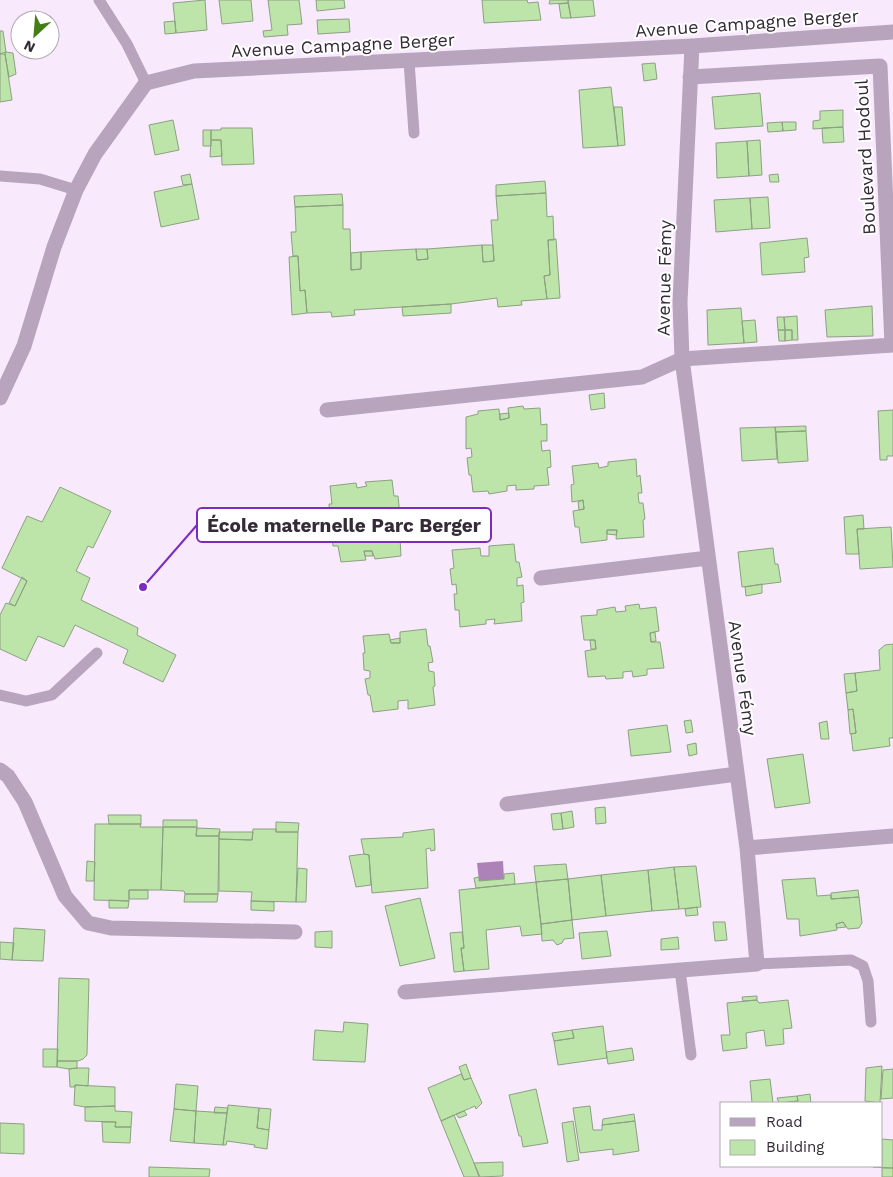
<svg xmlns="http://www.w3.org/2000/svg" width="893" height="1177" font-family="'Work Sans',sans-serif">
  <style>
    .water { fill: #ad82b8 }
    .building { fill: #bde5a9; stroke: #8ca082 }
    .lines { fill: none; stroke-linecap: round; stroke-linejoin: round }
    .lane { stroke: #b8a4bd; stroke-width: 11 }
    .street { stroke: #b8a4bd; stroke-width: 15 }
    .labels { text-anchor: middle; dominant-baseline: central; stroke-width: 4; stroke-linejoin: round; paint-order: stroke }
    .street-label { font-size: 18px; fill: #342b36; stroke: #fff }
    .leader { fill: none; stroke: #7b2cbf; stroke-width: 2 }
    .callout-dot { fill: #7b2cbf; stroke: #fff; stroke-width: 2 }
    .callout { fill: #fff; stroke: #7b2cbf; stroke-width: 2 }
    .callout-label { font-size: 19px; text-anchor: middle; font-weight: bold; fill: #342b36 }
  </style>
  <rect width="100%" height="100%" fill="#f8eafc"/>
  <path class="water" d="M503,861l1,18 -25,2 -2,-18z"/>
  <path class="building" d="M205,0l2,30 -31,3 -3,-30z
    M219,0h32l2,21 -31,3z
    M268,0h31l3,24 -15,1 1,10 -24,2 -1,-6 9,-1z
    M316,0h28l1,8 -28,3z
    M482,0h45l1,3 10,-1 3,18 -57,3z
    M550,0h18v3l-19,1z
    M568,0h25l2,16 -24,2z
    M568,3l3,15h-10l-2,-14z
    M349,19l1,13 -32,2 -1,-14z
    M175,21l1,12 -11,1 -1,-12z
    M0,31h3l3,21 -6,2z
    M6,52l7,1 3,21 -7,3 -4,-23z
    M0,54h5l7,46 -12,2z
    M655,63l2,16 -13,2 -2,-17z
    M611,87l7,59 -35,2 -4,-58z
    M760,93l3,33 -48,3 -3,-32z
    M614,107h8l3,38 -7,1z
    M843,110v17l-30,2v-8l7,-1v-9z
    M173,120l6,30 -24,5 -6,-30z
    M782,122l1,9 -15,1 -1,-9z
    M782,122h14v8l-13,1z
    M843,127l1,15 -21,1 -1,-15z
    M221,128h31l2,36 -32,1 -1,-25h-10v-10h10z
    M203,130h8v16h-8z
    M211,140h10l1,16 -12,1z
    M760,140l2,35 -13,1 -2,-35z
    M747,141l2,35 -32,2 -1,-35z
    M190,174l2,10 -9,1 -2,-9z
    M778,174l1,8h-9l-1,-7z
    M545,181l1,12 -50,3v-11z
    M192,184l7,35 -38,8 -7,-35z
    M546,193l1,24 6,-1 1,24h-6l2,35 -6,1 3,23 -26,2 1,4 -24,2 -1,-9 -46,6 -97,6 1,5 -23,2 -1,-5 -24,1 -2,-23 -5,1 -2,-35h-5l-2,-24h5l-1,-25 48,-2v24h7l1,41 10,-1v-17l55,-3 1,11 11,-1 -1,-10 55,-4 1,17 11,-1 -3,-41h7l-2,-24z
    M342,194l1,11 -48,2 -1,-11z
    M768,197l2,31 -18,1 -2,-31z
    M750,198l2,31 -36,3 -2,-32z
    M807,238l2,19 -5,1 1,14 -43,3 -2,-32z
    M556,239l4,59 -13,1 -3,-23 6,-1 -2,-35z
    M482,245h11l1,16 -11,1z
    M416,249h11l1,10 -11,1z
    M361,252v17l-10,1v-17z
    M298,256l2,35 5,-1 2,23 -15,2 -3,-58z
    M451,304v9l-48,3 -1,-9z
    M872,306l1,30 -46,1 -2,-27z
    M741,308l3,35 -36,2 -1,-35z
    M797,316l1,24h-6v-10h-7l-1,-13z
    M777,317h7l1,13h-7z
    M755,320l2,22 -13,1 -2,-22z
    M778,330h7v11h-6z
    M785,330h7v10l-7,1z
    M604,393l1,15 -14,2 -2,-15z
    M523,406l1,3 16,-1 1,17 6,-1v17h-6l1,10 8,-1 1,17 -4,1 2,17 -15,1v3l-18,1v-5l-9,1v5l-18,3 -1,-3 -15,1 -2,-17h-2l-2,-17 5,-1 -1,-9 -5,1v-32l12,-3v-3l21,-2 1,11 9,-2 -1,-10z
    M893,410v46h-6v4h-7l-2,-49z
    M509,413v5l-9,2v-6z
    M806,426v5l-30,1 -1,-5z
    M775,427l2,32 -35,2 -2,-33z
    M806,431l2,30 -30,2 -2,-31z
    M636,459l1,18 3,-2 2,18h-4l1,10h4l2,16 -2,1 1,17 -28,2 1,-9h-10v10l-26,3 -2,-16h-4l-2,-16 11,-2 -1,-9 -11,2 -1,-17 3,-1 -2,-18 26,-3 1,5 9,-2v-4z
    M392,480l2,16h4l2,19 -5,1 1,7 5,-1 3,16h-4l1,18 -26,3 -3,-8h-8l2,9 -25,2 -3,-16h-5l-2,-17h5l-1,-9 -5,1 -1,-17h3l-2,-18 26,-3 1,5 10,-2 -2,-4z
    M60,487l51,24 -18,37 -5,-2 -12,25 14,7 -9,22 57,28 -1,7 39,20 -13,27 -40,-19 5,-13 -53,-25 -11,22 -26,-11 -12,25 -26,-12v-34l6,-12 9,3 12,-25 -25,-13 25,-52 15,6z
    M583,500l1,9 -5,1 -1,-8z
    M863,515l1,14h-7l2,25h-13l-2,-37z
    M891,527l2,40 -33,2 -3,-40z
    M607,530h10l-1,5 -9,-1z
    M514,544l2,18h3l3,15 -5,1v8l6,-1 1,17 -3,1 1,18 -28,3 1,-5 -9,1v4l-26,3 -1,-17h-4l-1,-16h3l-1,-10 -4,1 -2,-16 4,-1 -2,-18 28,-2 1,8h8v-10z
    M773,548l2,16h3l3,18 -39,5 -4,-35z
    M364,551h8l1,5h-8z
    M22,577l5,4 -12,25 -6,-3z
    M762,584v9l-16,3 -1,-9z
    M639,604l1,5 16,-2 3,24 -9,2 1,9h9l4,26 -17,1v6l-14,2 -1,-6 -9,1v6l-17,1 -1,-3 -17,1 -3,-26 11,-2 -1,-9h-11l-3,-24 16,-1v-5l18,-3 1,5 10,-1 -1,-5z
    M426,629l2,17h2l3,16 -5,1 1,8 5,1 1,14 -2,1 2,18 -27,4v-9l-10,1v8l-25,3 -3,-17h-2l-3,-16 5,-1v-7l-6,-1 -1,-17h2l-2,-17 26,-2 2,9h9v-11z
    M655,632l1,9 -5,1 -1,-9z
    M400,638v5h-9l-1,-3z
    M590,640h5l1,9h-5z
    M893,644v94h-4l1,8 -37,5 -2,-17 5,-1 -3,-24 -5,1 -2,-17 11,-2 -2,-18 25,-3 -1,-20 6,-5z
    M855,673l2,18 -11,2 -2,-19z
    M853,709l3,24 -6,1 -2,-24z
    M691,720l2,12 -7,1 -2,-12z
    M827,721l2,18h-8l-2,-16z
    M667,725l4,27 -40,4 -3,-26z
    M696,743l1,11 -8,2 -2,-11z
    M803,754l7,49 -35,5 -8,-49z
    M605,807l1,16 -10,1 -1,-16z
    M572,811l2,16 -11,2 -2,-16z
    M561,813l2,16 -10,1 -2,-16z
    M108,815h33v9h-32z
    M163,820h34v7h-34z
    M276,822l23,1 -1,9h-22z
    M95,824h46l-1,3h23l-2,63h-32v11l-35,-1z
    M163,827h34l-1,9h23l-1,58h-33l-1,-3 -23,-1z
    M197,828l23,1 -1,7h-23z
    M253,829h23v3h22l-2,70 -45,-1 1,-9 -33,-1v-52l33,1z
    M434,829l1,21 -4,1 -1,-3 -4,1 2,39 -56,5 -3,-38 -5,-1 -3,-15 42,-2v-4z
    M219,832h34l-1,8 -33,-1z
    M364,854l5,1 2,30 -15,2 -7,-31z
    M87,861l8,1 -1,19h-8z
    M566,864l2,15 -32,3 -2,-16z
    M696,866l5,41 -22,2 -5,-42z
    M674,867l5,42 -27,2 -4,-41z
    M298,868l9,1 -1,33h-10z
    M648,870l4,41 -46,5 -5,-41z
    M514,873l1,11 -39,4 -2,-10 5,-1v4l25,-2v-5z
    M601,875l5,41 -34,4 -4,-41z
    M815,878l2,18 14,-1v4l28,-2 3,26 -3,5 -11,1 -5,-7 -7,2 1,6 -37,6 -1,-17h-12l-5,-39z
    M568,879l4,41 -31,4 -5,-42z
    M536,882l6,52 -20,2 -2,-10 -34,4 3,39 -25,2 -3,-23h3l-5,-58z
    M129,890h19v9h-19z
    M858,890l1,7 -28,2v-6z
    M185,894h33l-1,8h-33z
    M420,898l15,60 -35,8 -15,-60z
    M109,900l20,1 -1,7h-19z
    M251,901l23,1v9l-23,-1z
    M697,907l1,8 -12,1 -1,-7z
    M572,920l2,18 -10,1 -2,4 -5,2 -4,-5 -11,1 -1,-17z
    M713,922h12l2,18 -12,1z
    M843,922l3,5 -9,1 -1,-4z
    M14,928l31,2 -2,31 -31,-1z
    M332,931v17l-17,-1v-15z
    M607,931l4,25 -29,3 -3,-26z
    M462,932l2,16h-3l3,23 -10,1 -4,-39z
    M678,937l1,12 -18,1v-11z
    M0,942l14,1 -2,17 -12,-1z
    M59,978l30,1 -2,76 -4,4 -5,2h-21z
    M757,996v4l-14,1 -1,-4z
    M757,1000l2,3 29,-3 4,28 -9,1 1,15 -18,2 -2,-16 -18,3 1,15 -24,3 -2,-16h9l-3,-32z
    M344,1022l24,2 -3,38 -52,-2 2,-30 28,2z
    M603,1026l4,32 -49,7 -4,-24 20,-3 -2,-8z
    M572,1030l2,8 -20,3 -2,-8z
    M632,1048l2,12 -26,4 -2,-12z
    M43,1049h15l-1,18h-14z
    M57,1061h20v7l-8,1 -12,-2z
    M466,1064l5,14 -7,2 -5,-13z
    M882,1066l-2,37 -15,-2 1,-33z
    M77,1068h12l-1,18 -13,-1v2h-5l-1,-18z
    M893,1069v29l-12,1 2,-29z
    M461,1074l3,6 7,-2 11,25 -6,6 -1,-3 -34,15 -13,-33z
    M770,1079l3,24h-21l-2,-22z
    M176,1084l22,2 -2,25 -22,-2z
    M75,1085l40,2v19l-30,1 -11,-2z
    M536,1089l12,54 -25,4 -2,-11h-2l-10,-41z
    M810,1094l1,9h-28l15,-2 -1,-5z
    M797,1096l1,5 -19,2 -2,-5z
    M228,1105l31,3 -2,20 12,2 -2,19 -13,-2 1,-2 -28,-4 -1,4h-3z
    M115,1106v5l17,1 -1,15h-16l1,-5 -31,-1v-14z
    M590,1106l3,24h9v-5l33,-4 4,30 -26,4v-6l-33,4 -7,-45z
    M215,1107l13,1 -1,5h-13z
    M259,1108l12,1 -2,21 -12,-2z
    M174,1109l22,2 -2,32 -24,-2z
    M196,1111l31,2 -4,32 -29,-2z
    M464,1111l3,4 -8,3 -3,-4z
    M634,1114l1,7 -33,4 1,-6z
    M454,1115l20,48 5,14h-15l-23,-56z
    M573,1121l6,39 -12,2 -5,-39z
    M102,1122h14l-1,5h16l-1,16 -27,-1z
    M0,1123l24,1v30l-24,-1z
    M882,1139l11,1v28l-20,-1 9,-1z
    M503,1162v14l-23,1 -6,-14z
    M149,1167l61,2 -1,8h-60z
    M882,1168h11v9h-11z"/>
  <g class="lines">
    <path class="lane" d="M99,0l28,44 19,39
      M409,61l5,72
      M0,176l40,3 36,11
      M0,695l26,6 26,-6 45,-42
      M757,964l94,-4 12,6 5,15 3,41
      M680,970l11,85"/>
    <path class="street" d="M690,77l190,-11 12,279
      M0,398l24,-52 30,-99 22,-57 19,-36 51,-71 48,-12 498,-25 201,-14
      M327,410l315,-33 40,-18 211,-14
      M541,578l167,-20
      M0,770l8,6 17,26 40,94 23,27 23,5 184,4
      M507,804l230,-30
      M747,848l146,-12
      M405,992l352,-28 -10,-116 -65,-489 -2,-57 12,-256"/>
  </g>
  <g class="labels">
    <g class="street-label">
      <text transform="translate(747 23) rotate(-4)">Avenue Campagne Berger</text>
      <text transform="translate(343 45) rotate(-3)">Avenue Campagne Berger</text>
      <text transform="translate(865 157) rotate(-93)">Boulevard Hodoul</text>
      <text transform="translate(664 278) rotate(-89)">Avenue Fémy</text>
      <text transform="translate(743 678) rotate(82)">Avenue Fémy</text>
    </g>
  </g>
  <path class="leader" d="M143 587L197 525"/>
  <circle class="callout-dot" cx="143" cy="587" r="5"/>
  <rect class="callout" x="197" y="508" width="294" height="34" rx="5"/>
  <g class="callout-label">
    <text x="344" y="532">École maternelle Parc Berger</text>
  </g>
  <rect x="720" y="1102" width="162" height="65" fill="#ffffff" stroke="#aeaaaf"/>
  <rect x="730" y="1118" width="25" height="8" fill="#b8a4bd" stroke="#aeaaaf"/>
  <text x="766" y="1127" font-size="15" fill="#342b36">Road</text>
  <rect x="730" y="1140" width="25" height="15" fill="#bde5a9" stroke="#aeaaaf"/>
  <text x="766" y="1152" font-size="15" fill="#342b36">Building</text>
  <g transform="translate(35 35) rotate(206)"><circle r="24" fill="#ffffff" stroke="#aeaaaf"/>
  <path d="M0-4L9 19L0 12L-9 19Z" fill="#437d16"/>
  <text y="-8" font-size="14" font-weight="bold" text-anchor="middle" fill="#342b36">N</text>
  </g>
</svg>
